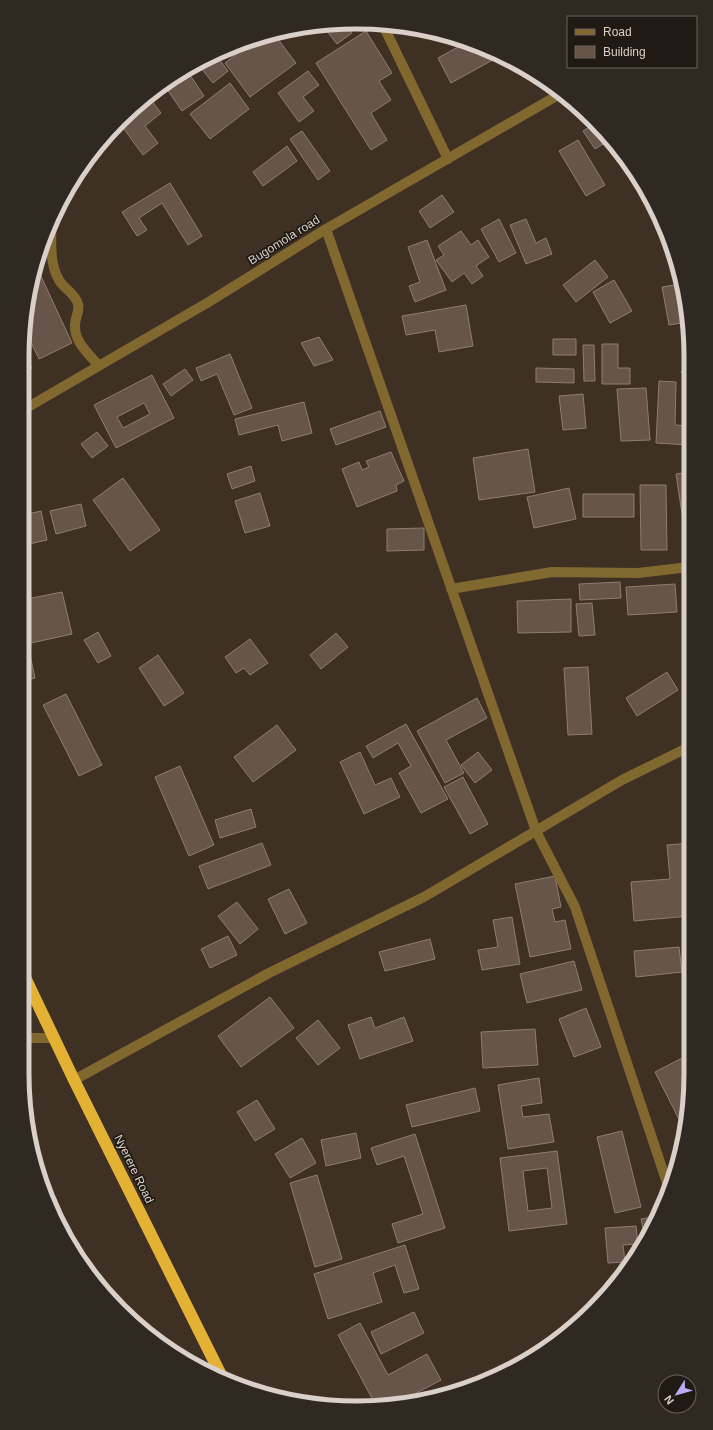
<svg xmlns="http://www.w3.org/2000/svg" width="713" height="1430" font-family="Arial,sans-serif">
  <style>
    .building { fill: #68554a; stroke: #907c70; fill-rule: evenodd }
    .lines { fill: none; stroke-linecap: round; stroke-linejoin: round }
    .minor { stroke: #81682f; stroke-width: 10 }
    .highway { stroke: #e3b133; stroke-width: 12 }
    .labels { text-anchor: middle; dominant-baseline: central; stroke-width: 3.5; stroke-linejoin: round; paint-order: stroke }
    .street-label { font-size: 12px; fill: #dad0c9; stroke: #211a14 }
    .rim { fill: none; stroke: #dad0c9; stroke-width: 5 }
  </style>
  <rect width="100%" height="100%" fill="#3f3024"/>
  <path class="building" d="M345,24l7,9 -15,11 -15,-19z
    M366,31l26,42 -13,8 12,19 -20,13 16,27 -16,10 -55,-87z
    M274,34l22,29 -46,34 -25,-34 34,-26z
    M467,42l28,11 3,4 -47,26 -13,-25z
    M216,55l12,16 -15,12 -16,-20z
    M186,69l18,27 -22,15 -18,-26z
    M308,71l11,14 -16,12 11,14 -15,11 -21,-29z
    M230,83l19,26 -39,30 -20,-25z
    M152,101l9,12 -16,13 13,17 -15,12 -22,-30z
    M594,124l14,17 -13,8 -12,-18z
    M302,131l28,40 -12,9 -28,-41z
    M578,140l27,45 -19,11 -27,-45z
    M287,146l10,15 -34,25 -10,-14z
    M170,183l32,53 -14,9 -26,-42 -23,15 8,12 -10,6 -15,-24z
    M442,195l12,17 -24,16 -11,-17z
    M499,219l17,34 -17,9 -18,-33z
    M526,219l10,24 10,-5 6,16 -26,10 -16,-39z
    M461,231l10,14 7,-5 11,17 -13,9 7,10 -11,8 -8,-11 -12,9 -16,-22 8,-5 -6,-9z
    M427,240l19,50 -31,12 -6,-16 11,-4 -12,-35z
    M595,260l13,17 -32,25 -13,-17z
    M40,274l32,69 -33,16 -15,-31 8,-50z
    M614,280l18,31 -22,12 -17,-31z
    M681,284l7,38 -19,3 -7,-38z
    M466,305l7,41 -34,6 -4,-22 -29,5 -4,-19z
    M319,337l14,23 -19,6 -13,-23z
    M553,339h23v16h-23z
    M602,344h16v24h12v16h-28z
    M583,345h11l1,36h-11z
    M23,353l9,15 -9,6z
    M230,354l22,54 -18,7 -17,-41 -16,7 -5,-13z
    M688,367v16l-7,-11z
    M536,368l38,1v14l-38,-1z
    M185,369l8,11 -22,16 -8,-12z
    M152,375l22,43 -58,30 -22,-43zM144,403l6,11 -27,14 -6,-11z
    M659,381l17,1 -1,43 13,1 1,19 -33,-2z
    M646,388l4,52 -29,1 -4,-52z
    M583,394l3,34 -23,2 -4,-34z
    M304,402l8,31 -30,8 -4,-16 -39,10 -4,-16z
    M380,411l6,16 -50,18 -6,-16z
    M97,432l11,14 -16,12 -11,-14z
    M528,449l7,43 -56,8 -6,-42z
    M391,452l13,29 -8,4 1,6 -40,16 -15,-38 17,-7 3,8 7,-3 -3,-6z
    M251,466l4,15 -23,8 -5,-15z
    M689,472v61l-4,1 -9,-60z
    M123,478l37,52 -30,21 -37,-51z
    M640,485h26l1,65h-26z
    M569,488l7,31 -42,9 -7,-31z
    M260,493l10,33 -25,7 -10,-32z
    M583,494h51v23h-51z
    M81,504l5,22 -30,8 -6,-23z
    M41,511l6,29 -22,5 -2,-11v-19z
    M424,528v22l-37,1v-22z
    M620,582l1,16 -41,2 -1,-16z
    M675,584l2,28 -49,3 -2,-28z
    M62,592l10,42 -50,11v-45z
    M571,599v33l-53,1 -1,-32z
    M592,603l3,32 -16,1 -3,-32z
    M98,632l13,24 -13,7 -14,-23z
    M336,633l12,14 -27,22 -11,-14z
    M250,639l18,24 -18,12 -6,-7 -8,5 -11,-16z
    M29,650l6,28 -13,3v-30z
    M158,655l26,38 -20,13 -25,-38z
    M588,667l4,67 -24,1 -4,-67z
    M667,672l11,18 -41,26 -11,-18z
    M66,694l36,71 -23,11 -36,-71z
    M477,698l10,20 -41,22 18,33 -19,10 -28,-52z
    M406,724l42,75 -27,14 -22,-40 12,-7 -13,-23 -25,15 -7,-12z
    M277,725l19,25 -43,32 -19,-25z
    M360,752l15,33 16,-7 9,19 -36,17 -24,-52z
    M478,752l14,18 -17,13 -14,-18z
    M180,766l34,79 -25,11 -34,-79z
    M463,777l25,47 -18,10 -26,-47z
    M251,809l5,18 -36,11 -5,-18z
    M262,843l9,22 -63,24 -9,-23z
    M690,843v73l-56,5 -3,-39 39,-3 -3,-34z
    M555,876l6,31 -9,2 3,13 10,-2 6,29 -41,8 -15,-73z
    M289,889l18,34 -22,11 -17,-35z
    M237,902l21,27 -18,15 -22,-28z
    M512,917l8,47 -38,6 -4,-20 20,-3 -5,-27z
    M228,936l9,19 -27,13 -9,-19z
    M430,939l5,20 -50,12 -6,-19z
    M679,947l3,25 -46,5 -2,-26z
    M574,961l8,29 -55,13 -7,-29z
    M270,997l24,31 -53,39 -23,-31z
    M586,1008l15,39 -27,10 -15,-38z
    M371,1017l4,11 29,-11 9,24 -53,18 -12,-34z
    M318,1020l22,28 -22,17 -22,-27z
    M535,1029l3,36 -55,3 -2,-36z
    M690,1054v41l-5,31 -2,1 -28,-55z
    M539,1078l3,25 -21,3 2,11 26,-3 5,28 -46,7 -10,-64z
    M475,1088l5,23 -68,16 -6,-22z
    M257,1100l18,29 -20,12 -18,-29z
    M622,1131l19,76 -26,6 -18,-76z
    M356,1133l5,25 -35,8 -5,-26z
    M415,1134l30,94 -47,15 -6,-19 31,-10 -19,-58 -27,9 -6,-17z
    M302,1138l14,25 -26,15 -15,-24z
    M557,1151l10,73 -58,7 -9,-73zM547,1168l5,40 -24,3 -5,-40z
    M317,1175l25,84 -27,8 -25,-84z
    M659,1216l-2,5 -12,17 -4,-19z
    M636,1226l2,18 -15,1 2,17 -17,1 -3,-35z
    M405,1245l14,44 -15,4 -9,-28 -22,8 9,29 -54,17 -14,-45z
    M414,1312l10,21 -43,21 -10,-22z
    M360,1323l28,52 39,-21 14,26 -47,25 -19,-1 -37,-69z"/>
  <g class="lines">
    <path class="minor" d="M382,23l66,136
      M52,219c-1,18 -3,45 7,61 5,9 16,13 19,24 2,7 -3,13 -3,21 -1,17 14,29 24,41
      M326,229l210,602 39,76 94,282
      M23,410l184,-107 119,-74 234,-135
      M451,589l101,-17 86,1 51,-6
      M22,1038h32
      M74,1080l195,-107 155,-76 198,-117 67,-33"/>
    <path class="highway" d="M22,971l52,109 149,299"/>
  </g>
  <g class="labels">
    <g class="street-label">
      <text transform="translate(284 240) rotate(-32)">Bugomola road</text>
      <text transform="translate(134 1169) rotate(64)">Nyerere Road</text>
    </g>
  </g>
  <path d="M0 0H713V1430H0ZM356 29H357A327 327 0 0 1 684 356V1074A327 327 0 0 1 357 1401H356A327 327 0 0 1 29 1074V356A327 327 0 0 1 356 29Z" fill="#302922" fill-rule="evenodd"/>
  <path class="rim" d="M356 29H357A327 327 0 0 1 684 356V1074A327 327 0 0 1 357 1401H356A327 327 0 0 1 29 1074V356A327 327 0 0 1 356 29Z"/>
  <rect x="567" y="16" width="130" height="52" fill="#211a14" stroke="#6b635c"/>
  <rect x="575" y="29" width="20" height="6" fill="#81682f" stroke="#6b635c"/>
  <text x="603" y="36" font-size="12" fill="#dad0c9">Road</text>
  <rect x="575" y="46" width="20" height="12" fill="#68554a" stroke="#6b635c"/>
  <text x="603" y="56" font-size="12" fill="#dad0c9">Building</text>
  <g transform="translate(677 1394) rotate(233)"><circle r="19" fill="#211a14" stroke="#6b635c"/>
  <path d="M0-3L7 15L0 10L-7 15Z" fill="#bda9f5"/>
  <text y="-6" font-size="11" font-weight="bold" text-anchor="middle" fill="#dad0c9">N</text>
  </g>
</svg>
